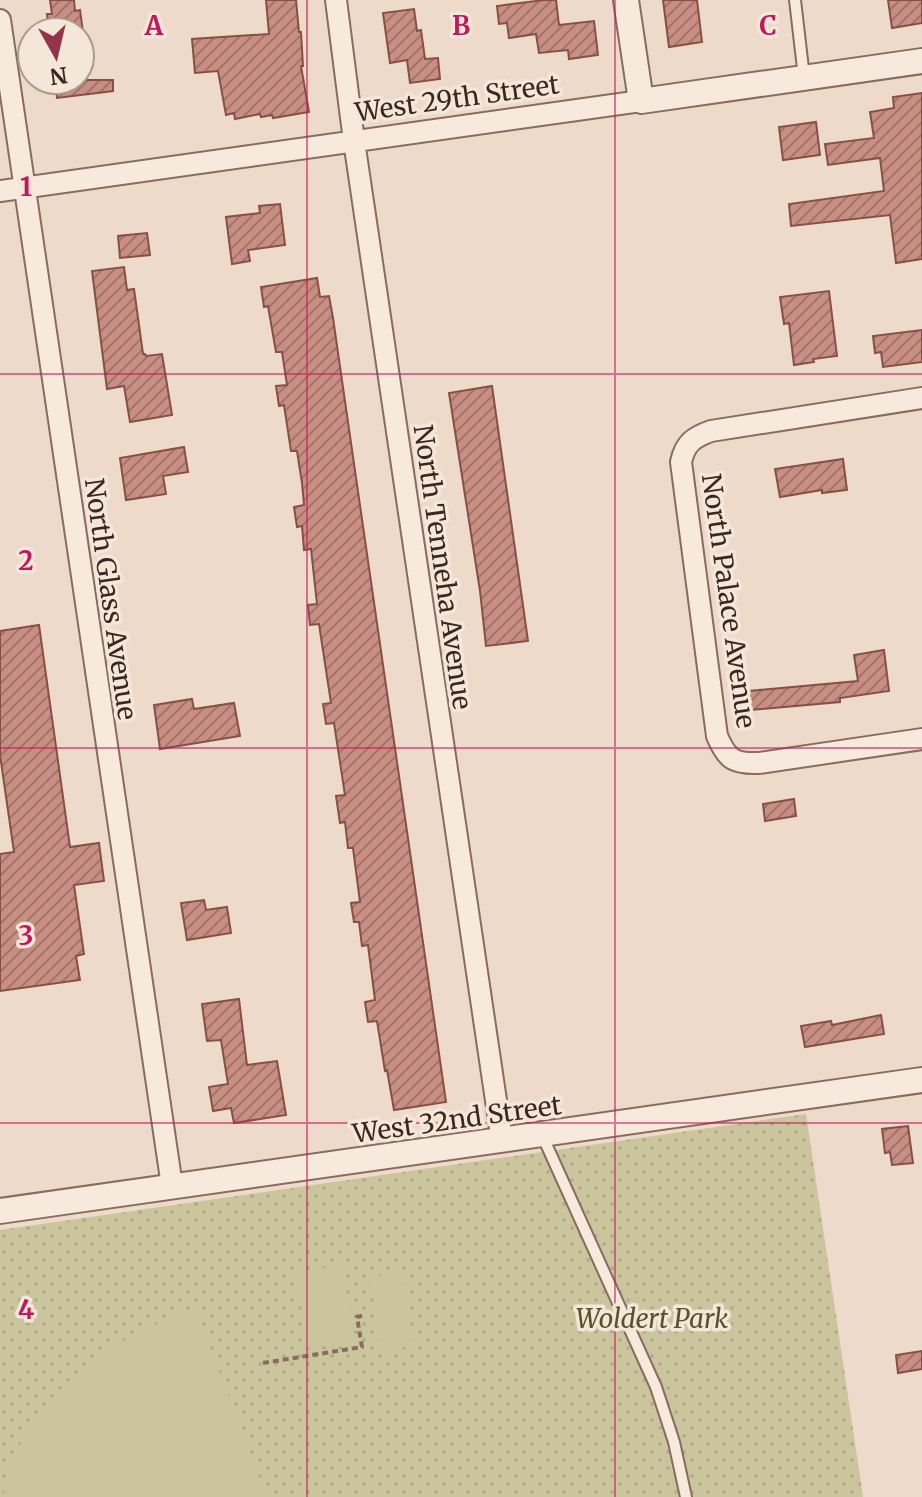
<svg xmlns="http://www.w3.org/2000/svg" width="922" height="1497" font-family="Merriweather,serif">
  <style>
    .park { fill: url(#park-dots) }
    .pitch { fill: #cbc59e }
    .building { fill: url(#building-hatch); stroke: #875046; stroke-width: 2 }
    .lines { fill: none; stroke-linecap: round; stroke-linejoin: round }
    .service-casing { stroke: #896b5f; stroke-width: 14 }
    .minor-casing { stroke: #896b5f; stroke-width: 24 }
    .tertiary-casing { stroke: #896b5f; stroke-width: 28 }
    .path { stroke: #896b5f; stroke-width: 4; stroke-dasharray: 6 4; stroke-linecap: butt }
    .service { stroke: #f8e9dd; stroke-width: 10 }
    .minor { stroke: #f8e9dd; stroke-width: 20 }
    .tertiary { stroke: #f8e9dd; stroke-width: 24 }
    .grid { fill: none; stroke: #c2185b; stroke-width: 2; stroke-opacity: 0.55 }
    .labels { text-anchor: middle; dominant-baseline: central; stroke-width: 7; stroke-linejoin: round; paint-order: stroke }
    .street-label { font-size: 26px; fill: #3a2722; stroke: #f4e6d9 }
    .park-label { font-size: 26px; font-style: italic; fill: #55552a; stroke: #f4e6d9 }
    .grid-label { font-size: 26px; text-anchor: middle; font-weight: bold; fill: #c2185b; stroke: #f4e6d9; stroke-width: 7; stroke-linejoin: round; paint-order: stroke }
  </style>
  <defs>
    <pattern id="park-dots" width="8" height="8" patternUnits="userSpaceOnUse" patternTransform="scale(2)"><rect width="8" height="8" fill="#cbc59e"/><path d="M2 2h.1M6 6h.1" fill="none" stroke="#afa988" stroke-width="1.8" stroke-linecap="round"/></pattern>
    <pattern id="building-hatch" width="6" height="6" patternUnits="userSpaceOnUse" patternTransform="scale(2)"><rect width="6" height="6" fill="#c88e82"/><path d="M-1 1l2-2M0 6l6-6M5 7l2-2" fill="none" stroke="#a3746a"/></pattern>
  </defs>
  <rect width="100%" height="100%" fill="#eddaca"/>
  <path class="park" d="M806,1114l57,383h-863v-267z"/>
  <path class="pitch" d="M343,1265l11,76 -47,7 -11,-76z
    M404,1272l10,74 -34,5 -10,-74z
    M195,1307l72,190h-264c11,-64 51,-110 104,-146 26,-18 58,-31 88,-44z"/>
  <path class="building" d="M50,0h24l1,11 5,-1 3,22h-34l-2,-18h5z
    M266,0h30l3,32h2l2,34h-2l8,46 -36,6 -1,-3 -11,2 -1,-3 -25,5 -1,-6 -8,2 -8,-44 -23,2 -3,-34 77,-5z
    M544,0h12l3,25 35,-4 4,34 -29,4 -1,-9 -29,3 -3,-19 -27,4 -2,-15 -8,1 -2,-18z
    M663,0h34l5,42 -33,5z
    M888,0h34v23l-30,5z
    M414,9l3,22 4,-1 4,29 13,-1 2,21 -30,4 -3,-23 -17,3 -7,-50z
    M55,80h58v11l-56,7z
    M922,93v166l-26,4 -6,-48 -99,11 -2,-22 95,-13 -4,-33 -52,7 -3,-21 49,-6 -4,-26 24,-4 -1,-11z
    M816,122l4,33 -37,5 -4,-33z
    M280,204l5,41 -37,5 2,11 -18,3 -6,-47 34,-4 -1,-7z
    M147,233l3,22 -30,3 -2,-22z
    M124,267l3,23 7,-1 9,65h2l1,2 16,-2 10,61 -42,7 -6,-36 -17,3 -15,-118z
    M317,278l3,19 9,-1 4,22 113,784 -52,8 -7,-40 -2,1 -8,-50 -9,1 -3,-20 10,-2 -7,-55 -6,1 -3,-24h-5l-3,-19 9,-1 -7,-54h-5l-3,-26 -5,1 -4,-27 9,-1 -11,-72 -8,1 -3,-20 8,-1 -12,-79 -9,1 -2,-20 9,-1 -6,-55 -7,1 -2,-24 -5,1 -3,-20 10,-2 -2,-22 -5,-32h-6l-7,-46 -5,1 -3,-20 11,-1 -5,-33h-6l-8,-46 -4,1 -3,-20z
    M829,291l8,65 -24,3 1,3 -20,3 -5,-42 -5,1 -4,-27z
    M922,330v32l-39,5 -2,-15 -6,1 -2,-17z
    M492,386l36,255 -42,5 -6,-55 -31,-198z
    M184,447l4,25 -25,4 3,18 -40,6 -6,-42z
    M843,459l4,31 -25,3v-3l-42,7 -5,-28z
    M39,625l31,222 29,-4 5,38 -30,4 10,69 -8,2 4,24 -80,11v-137l14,-2 -14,-97v-124z
    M884,650l5,41 -49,7v4l-89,8 -2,-19 109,-10 -4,-26z
    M192,699l2,10 40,-6 6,33 -80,13 -6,-44z
    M794,799l2,17 -31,5 -2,-17z
    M204,900l2,10 21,-3 4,26 -44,7 -6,-37z
    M239,999l8,66 30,-4 9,54 -52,8 -3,-15 -18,3 -4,-24 19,-3 -7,-44 -14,1 -5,-37z
    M881,1015l3,19 -79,13 -4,-21 30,-5 1,4z
    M908,1126l5,37 -21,2 -2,-13 -5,1 -3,-24z
    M922,1351v18l-24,4 -2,-18z"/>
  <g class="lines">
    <g class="service-casing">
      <path id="service" d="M795,0l9,77
        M542,1135l114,252 18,55 12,55"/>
    </g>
    <g class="minor-casing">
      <path id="minor" d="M336,0l18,141 148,1000
        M0,20l172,1166
        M0,191l641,-90
        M922,398l-211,33c-17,6 -26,12 -30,31l36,274c10,23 16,28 42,27l163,-24"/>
    </g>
    <g class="tertiary-casing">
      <path id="tertiary" d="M626,0l15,101 281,-40
        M0,1211l922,-131"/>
    </g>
    <path class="path" d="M263,1363l99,-16 -5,-30 8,-2"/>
    <use href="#service" class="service"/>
    <use href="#minor" class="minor"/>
    <use href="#tertiary" class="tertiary"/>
  </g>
  <path class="grid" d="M307,0v1497M615,0v1497M0,374h922M0,748h922M0,1123h922"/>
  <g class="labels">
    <g class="street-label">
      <text transform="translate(457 98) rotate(-8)">West 29th Street</text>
      <text transform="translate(443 567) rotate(82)">North Tenneha Avenue</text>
      <text transform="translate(111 599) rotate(82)">North Glass Avenue</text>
      <text transform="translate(729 601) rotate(82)">North Palace Avenue</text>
      <text transform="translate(457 1119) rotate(-8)">West 32nd Street</text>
    </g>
    <g class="park-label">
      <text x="652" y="1318">Woldert Park</text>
    </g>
  </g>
  <g class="grid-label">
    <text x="154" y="35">A</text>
    <text x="461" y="35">B</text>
    <text x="768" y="35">C</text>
    <text x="26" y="196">1</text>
    <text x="26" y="570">2</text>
    <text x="26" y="945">3</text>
    <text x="26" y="1319">4</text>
  </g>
  <g transform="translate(56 56) rotate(172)"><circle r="38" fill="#f4e6d9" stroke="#aa9a90" stroke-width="2"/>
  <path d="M0-6L14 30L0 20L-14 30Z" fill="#94334c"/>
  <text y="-12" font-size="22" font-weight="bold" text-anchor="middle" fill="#3a2722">N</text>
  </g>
</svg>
